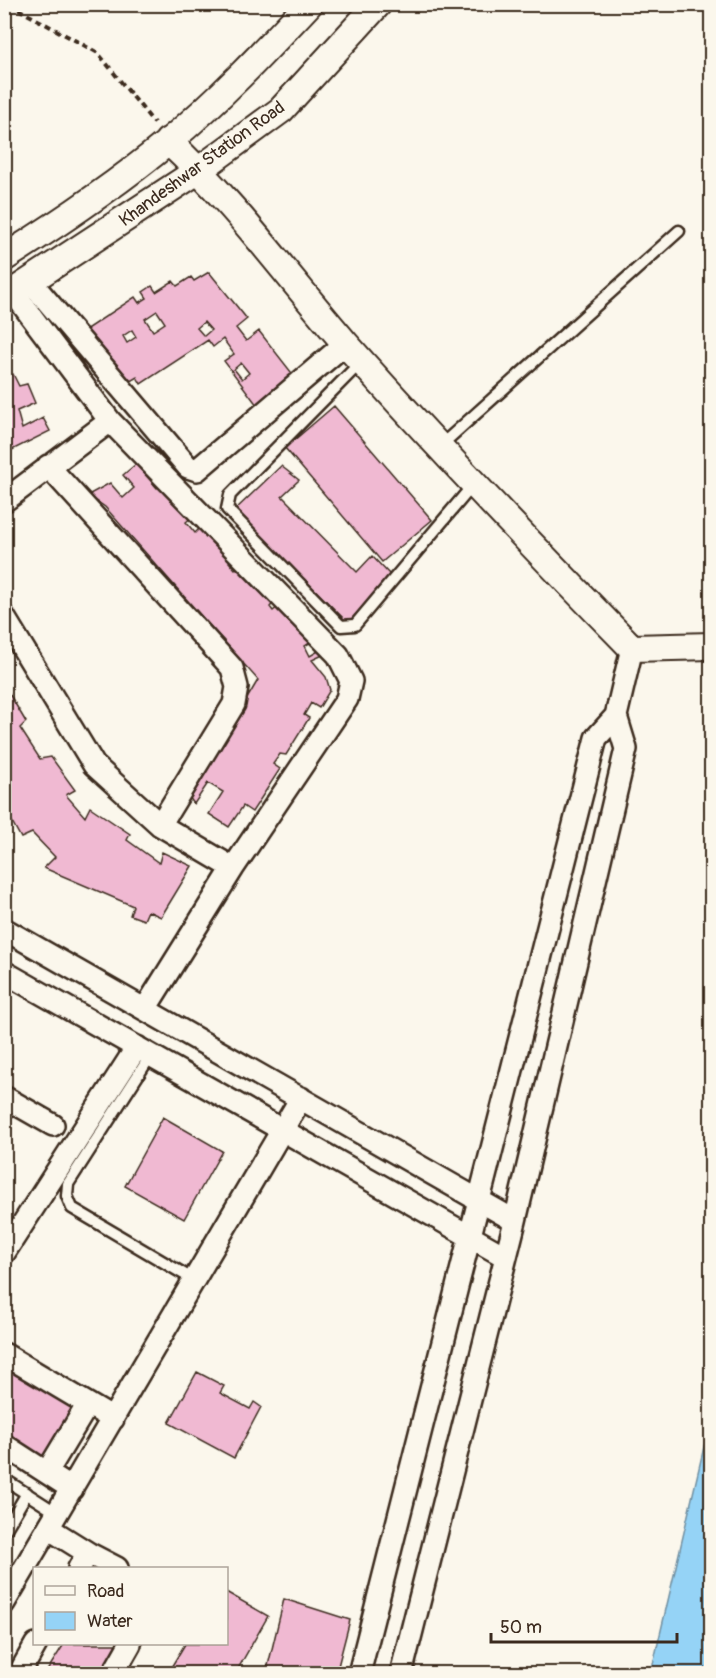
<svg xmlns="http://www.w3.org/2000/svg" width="716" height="1678" font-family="Pangolin,sans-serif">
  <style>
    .water { fill: #95d3f6; stroke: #718fa0; stroke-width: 1.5 }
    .building { fill: #f0b9d2; stroke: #3b2a1e; stroke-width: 1.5; fill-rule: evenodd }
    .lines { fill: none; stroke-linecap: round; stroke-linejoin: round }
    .service-casing { stroke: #3b2a1e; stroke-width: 15 }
    .minor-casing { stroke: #3b2a1e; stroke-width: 26 }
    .tertiary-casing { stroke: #3b2a1e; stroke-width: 30 }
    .path { stroke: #3b2a1e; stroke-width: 4; stroke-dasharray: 6 4.5; stroke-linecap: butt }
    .service { stroke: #fbf7ec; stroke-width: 10 }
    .minor { stroke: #fbf7ec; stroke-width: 21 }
    .tertiary { stroke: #fbf7ec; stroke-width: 26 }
    .labels { text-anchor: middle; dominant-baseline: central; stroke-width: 4.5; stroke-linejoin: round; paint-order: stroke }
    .street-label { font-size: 18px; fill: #3b2a1e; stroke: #fbf7ec }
  </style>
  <rect width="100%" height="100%" fill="#fbf7ec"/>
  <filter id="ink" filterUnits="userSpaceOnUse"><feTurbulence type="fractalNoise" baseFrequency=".0167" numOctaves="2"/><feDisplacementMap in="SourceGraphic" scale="12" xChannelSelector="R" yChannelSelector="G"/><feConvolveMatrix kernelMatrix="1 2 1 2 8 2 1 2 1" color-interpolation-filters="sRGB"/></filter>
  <g filter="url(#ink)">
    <path class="water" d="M711,1417v256h-60z"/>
    <path class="building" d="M209,272l38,47 -11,9 10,13 13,-10 36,46 -38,28 -33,-44 10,-7 -11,-15 -10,8 -5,-7 -67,44 -4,-7 -15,9 -37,-56 50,-33 4,6 8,-5 -4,-6 9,-6 4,6 17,-11 4,5 14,-9 3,4zM157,311l8,12 -12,8 -8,-12zM204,322l7,8 -7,6 -7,-8zM132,330l4,7 -9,6 -4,-7zM241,363l8,10 -7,6 -8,-10z
      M13,374l6,12 8,-2 8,19 -18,8 5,18 21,-11 7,13 -46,23v-74z
      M334,406l98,114 -50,42 -97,-114z
      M136,464l21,24 6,-5 29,34 -6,5 9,11 8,-8 29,34 -3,3 6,7 7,-6 33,38 -5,6 3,4 6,-5 32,36 -6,4 5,10 10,-6 5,4 -13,6 14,17 4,13 -11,18 -8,-5 -7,12 5,3 -23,37 -6,-1 -7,10 7,5 -28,43 -9,-6 -14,21 -20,-13 14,-22 -15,-9 -14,21 -5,-7 69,-117 -153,-173 -17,-12 22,-12 13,15 11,-10 -11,-13z
      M281,466l18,14 -17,16 75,76 15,-16 19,20 -43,47 -113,-113z
      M4,685l22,37 -6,6 20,31 11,-2 24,33 -9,5 19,22 5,-10 40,27 -3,6 32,23 3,-11 30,14 -31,51 -13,-6 -4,9 -14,-5 3,-9 -89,-38 11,-11 -23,-24 -11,5 -17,-31z
      M163,1117l59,34 -38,68 -59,-33z
      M4,1361l77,47 -34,56 -43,-27z
      M197,1372l27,14 -4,7 30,16 4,-7 7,5 -27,51 -65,-35z
      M226,1592l42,24 -33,58h-68l18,-30h41z
      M284,1599l66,21 -14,54h-70z
      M64,1644h60l-18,30h-61z"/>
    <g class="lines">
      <g class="service-casing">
        <path id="service" d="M362,361l-132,134 -3,14 114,117 14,-1 118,-140
          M439,447l240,-216
          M151,1055l-83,129 -1,12 5,12 122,72
          M4,1479l53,34
          M4,1532l23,-39"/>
      </g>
      <g class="minor-casing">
        <path id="minor" d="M31,282l157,185 9,3 149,-127
          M13,292l97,129 228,234 13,26 -4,18 -114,169 -88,141
          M48,466l184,202 5,19 -3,17 -74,121
          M4,501l106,-80
          M4,617l90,148 66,60 73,43
          M4,929l511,292
          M4,972l502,285
          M4,1097l49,28
          M4,1253l133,-206
          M4,1354l109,65
          M4,1445l68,44
          M47,1472l41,-68
          M48,1528l40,25
          M79,1568l9,-15 29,15
          M4,1603l297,-505
          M19,1674l17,-30
          M113,1674l17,-30
          M359,1674l237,-936 20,-22 16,-68
          M401,1674l114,-453 111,-472 -10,-33"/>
      </g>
      <g class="tertiary-casing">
        <path id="tertiary" d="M168,141c66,61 119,135 177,202 93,105 189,205 287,305l80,-2
          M4,258c57,-36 112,-73 164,-116 51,-42 96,-90 141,-138
          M4,298l195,-128 82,-60 97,-106"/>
      </g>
      <path class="path" d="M9,4l89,49 56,70"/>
      <use href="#service" class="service"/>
      <use href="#minor" class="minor"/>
      <use href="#tertiary" class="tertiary"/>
    </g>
  </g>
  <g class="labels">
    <g class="street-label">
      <text transform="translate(202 164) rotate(-36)">Khandeshwar Station Road</text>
    </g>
  </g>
  <rect width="716" height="1678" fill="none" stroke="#fbf7ec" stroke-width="24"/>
  <rect x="12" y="12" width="692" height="1654" fill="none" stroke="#3b2a1e" stroke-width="2" filter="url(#ink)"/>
  <rect x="33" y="1567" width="195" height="78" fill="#fbf7ec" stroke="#aea59a" stroke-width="1.5"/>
  <rect x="45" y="1586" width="30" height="9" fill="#fbf7ec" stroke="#aea59a" stroke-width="1.5"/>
  <text x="87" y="1597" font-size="18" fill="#3b2a1e">Road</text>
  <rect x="45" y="1612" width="30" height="18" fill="#95d3f6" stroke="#aea59a" stroke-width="1.5"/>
  <text x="87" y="1627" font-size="18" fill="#3b2a1e">Water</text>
  <path d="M491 1633v9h186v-9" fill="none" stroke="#3b2a1e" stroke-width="3"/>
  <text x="500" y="1633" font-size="18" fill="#3b2a1e" stroke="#fbf7ec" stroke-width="4.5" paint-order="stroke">50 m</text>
</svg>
